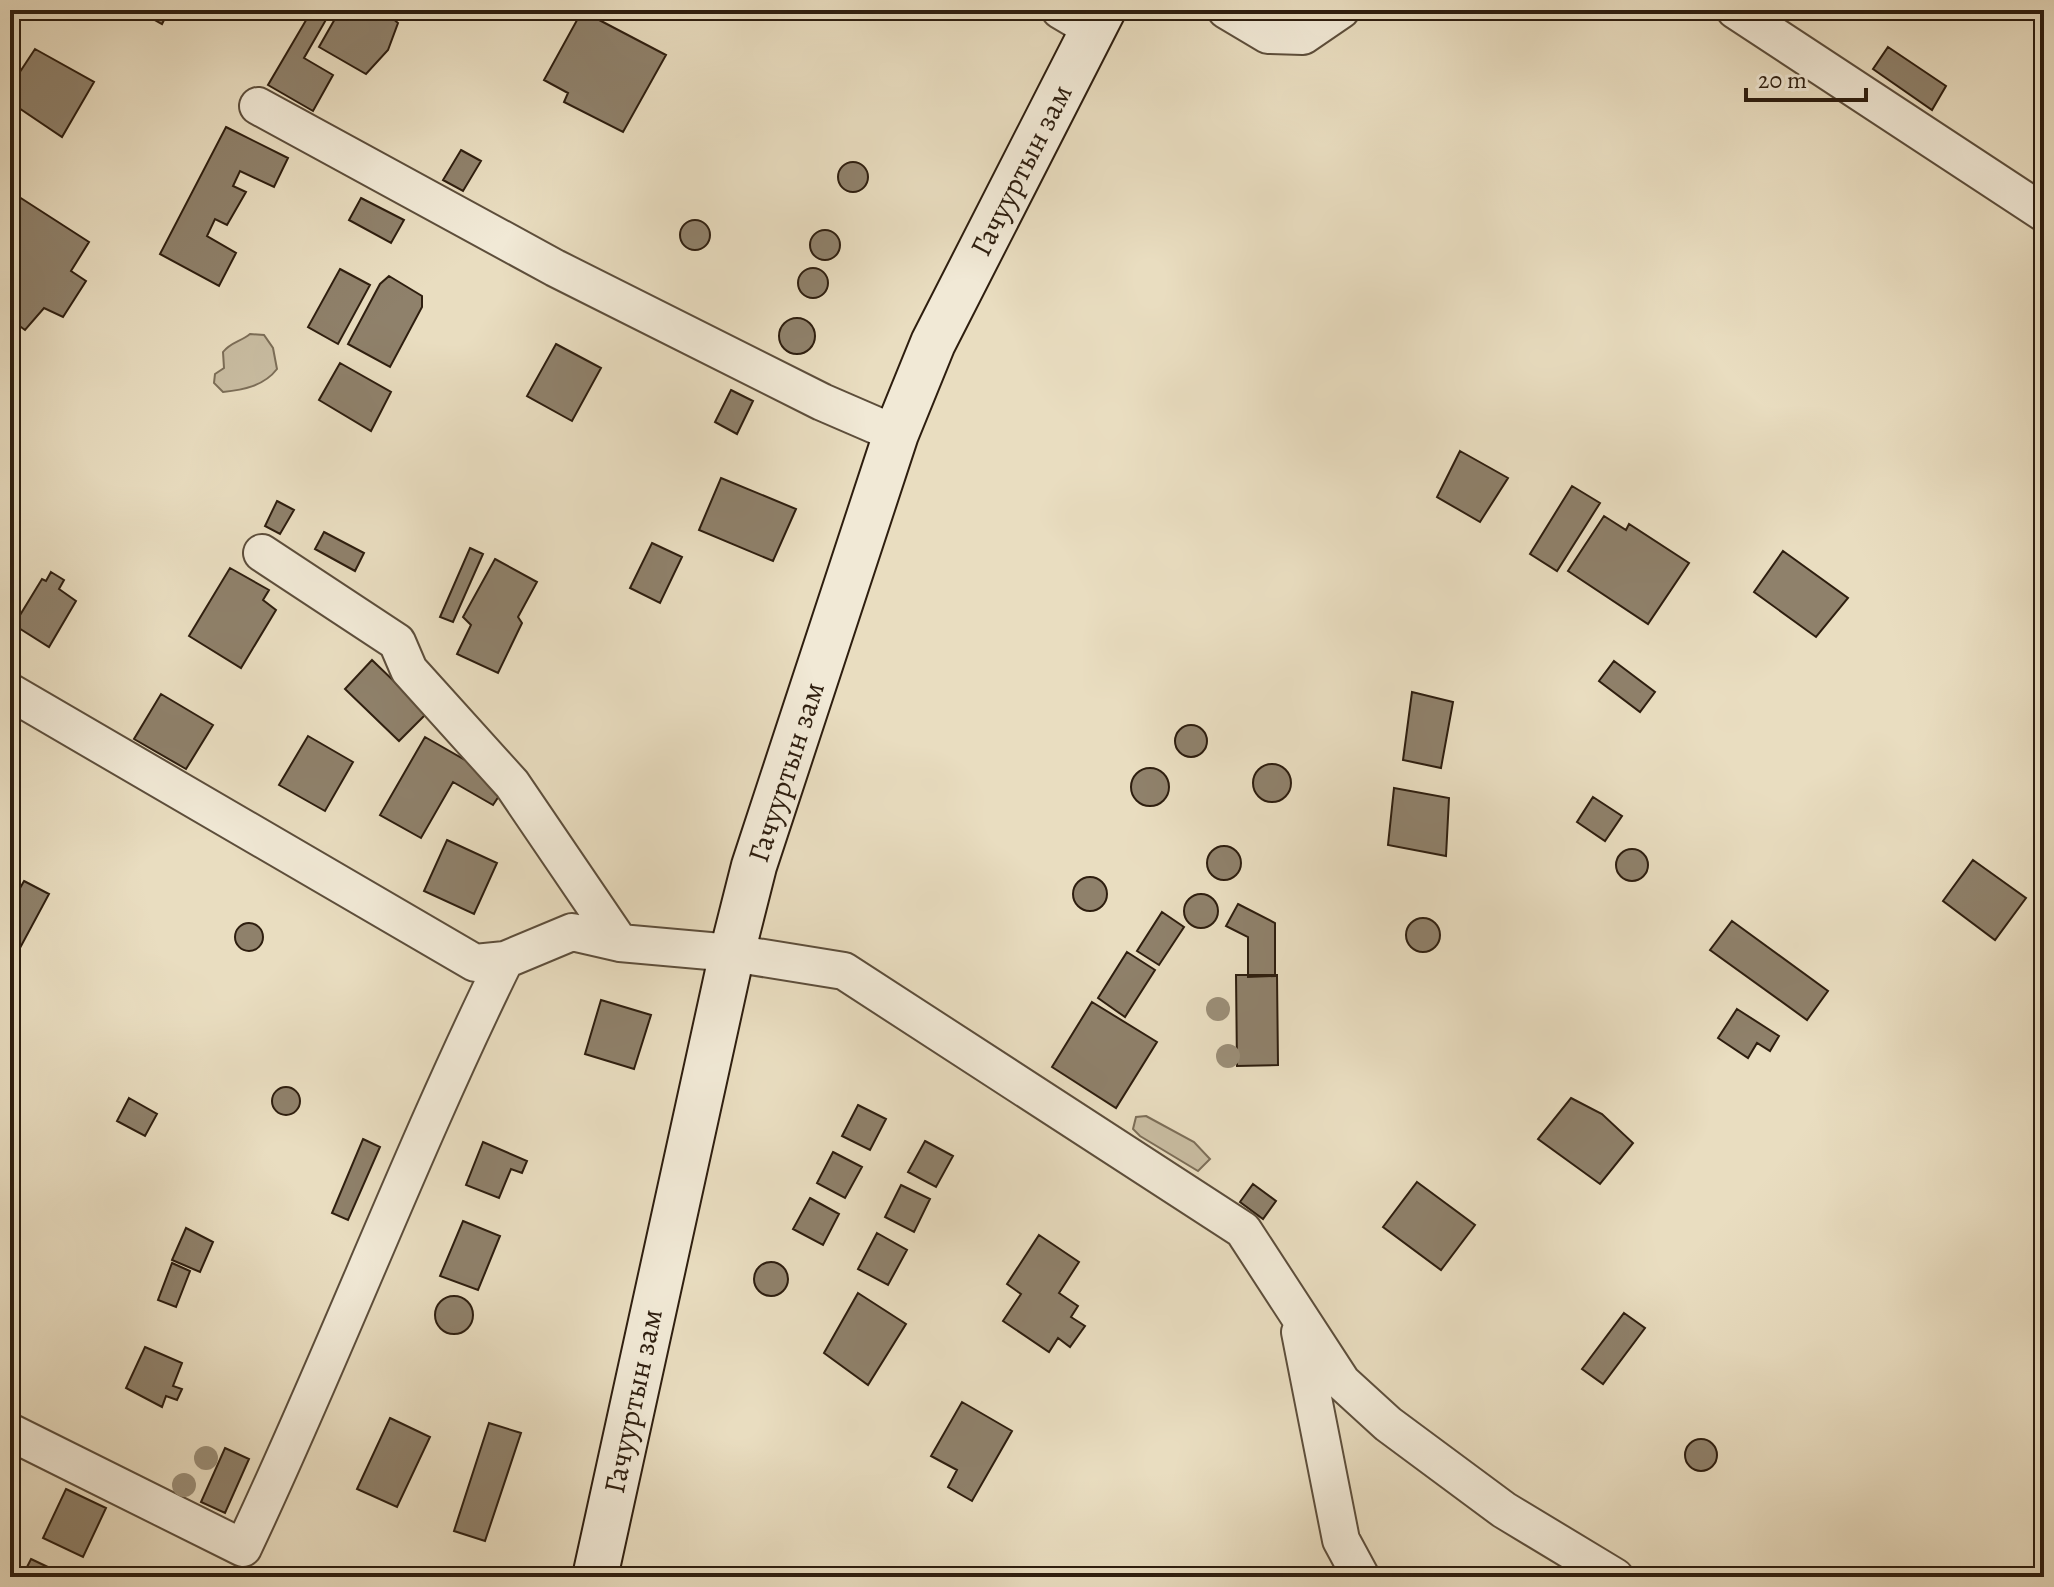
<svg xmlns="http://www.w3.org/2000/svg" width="2054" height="1587" font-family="Alegreya,serif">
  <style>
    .green { fill: #c9bda2; stroke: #7c6e58; stroke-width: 2 }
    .building { fill: #8f816b; stroke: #2e1e0f; stroke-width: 2 }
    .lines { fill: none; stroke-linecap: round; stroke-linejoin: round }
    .street-casing { stroke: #5d4e3b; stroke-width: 40 }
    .secondary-casing { stroke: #2e1e0f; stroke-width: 48 }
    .street { stroke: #f1e9d6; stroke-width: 36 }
    .secondary { stroke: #f1e9d6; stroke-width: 44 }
    .tree { fill: #9b8e77 }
    .labels { text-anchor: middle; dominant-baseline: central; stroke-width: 6; stroke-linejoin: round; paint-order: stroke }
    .street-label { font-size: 30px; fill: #2e1e0f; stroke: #f1e9d6 }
  </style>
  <rect width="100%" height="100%" fill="#e9ddc0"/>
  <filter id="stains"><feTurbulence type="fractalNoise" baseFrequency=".0025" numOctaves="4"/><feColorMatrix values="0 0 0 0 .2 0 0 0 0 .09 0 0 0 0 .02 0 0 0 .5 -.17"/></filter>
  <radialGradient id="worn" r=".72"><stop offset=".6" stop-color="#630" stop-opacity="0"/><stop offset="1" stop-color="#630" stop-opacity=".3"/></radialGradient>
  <path class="green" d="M250,334l14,1 9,13 4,21c-13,17 -34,21 -54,23l-9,-9 1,-9 9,-6 -1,-16c8,-10 17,-10 27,-18z
    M1146,1116l48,26 16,17 -12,12 -58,-35 -7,-7 3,-12z"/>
  <path class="building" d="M137,10h32l-7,14z
    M312,10l15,8 -23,40 29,17 -20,36 -45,-26z
    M340,10h43l15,13 -10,27 -22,24 -47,-27z
    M582,11l84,44 -43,77 -59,-30 4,-9 -24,-13z
    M1888,47l58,39 -14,24 -59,-41z
    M35,49l59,33 -32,55 -52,-35v-15z
    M226,127l62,31 -14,29 -34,-16 -7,15 13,6 -19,33 -12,-6 -8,17 29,17 -17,33 -59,-32z
    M461,150l20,11 -18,30 -20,-11z
    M838 177a15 15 0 1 1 30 0a15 15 0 1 1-30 0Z
    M13,193l76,49 -18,29 15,10 -23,36 -19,-9 -19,22 -15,-11v-121z
    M361,198l43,22 -13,23 -42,-23z
    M680 235a15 15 0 1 1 30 0a15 15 0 1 1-30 0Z
    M810 245a15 15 0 1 1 30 0a15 15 0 1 1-30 0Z
    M798 283a15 15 0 1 1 30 0a15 15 0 1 1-30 0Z
    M340,269l30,16 -32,59 -30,-17z
    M389,276l33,20v11l-32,60 -42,-23 32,-60z
    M779 336a18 18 0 1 1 36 0a18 18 0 1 1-36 0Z
    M556,344l45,24 -29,53 -45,-25z
    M340,363l51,29 -20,39 -52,-31z
    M731,390l22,11 -16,33 -22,-12z
    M1460,451l48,27 -28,44 -43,-25z
    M721,478l75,31 -23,52 -74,-31z
    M1572,486l28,17 -43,68 -27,-17z
    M277,501l17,9 -14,24 -15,-8z
    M1604,516l22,14 3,-6 60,39 -41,61 -80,-53z
    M324,532l40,21 -9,18 -40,-22z
    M652,543l30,14 -22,46 -30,-15z
    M470,548l13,6 -30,68 -13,-5z
    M1783,551l65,47 -32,39 -62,-45z
    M495,559l42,23 -19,35 4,6 -24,50 -41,-19 14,-29 -8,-8z
    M230,568l39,22 -6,10 13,10 -35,58 -52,-32z
    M51,572l13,8 -5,9 17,12 -27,46 -35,-22 28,-46 4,2z
    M372,660l55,53 -28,28 -54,-52z
    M1614,661l41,31 -15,20 -41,-31z
    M1412,692l41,10 -12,66 -38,-8z
    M161,694l52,31 -27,44 -52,-30z
    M1175 741a16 16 0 1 1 32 0a16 16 0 1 1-32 0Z
    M308,736l45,26 -28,49 -46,-26z
    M425,737l61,35 17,18 -10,15 -40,-23 -32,56 -41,-23z
    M1253 783a19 19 0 1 1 38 0a19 19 0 1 1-38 0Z
    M1131 787a19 19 0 1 1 38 0a19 19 0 1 1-38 0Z
    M1394,788l55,10 -3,58 -58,-11z
    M1593,797l29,19 -17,25 -28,-19z
    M447,840l50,23 -23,51 -50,-23z
    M1207 863a17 17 0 1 1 34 0a17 17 0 1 1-34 0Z
    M1616 865a16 16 0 1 1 32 0a16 16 0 1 1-32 0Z
    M1973,860l53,38 -31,42 -52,-39z
    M1073 894a17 17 0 1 1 34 0a17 17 0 1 1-34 0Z
    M24,881l25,13 -29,54 -10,-5v-37z
    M1184 911a17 17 0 1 1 34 0a17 17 0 1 1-34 0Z
    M1238,904l37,19v53l-27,1v-40l-22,-11z
    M1162,912l22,15 -25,38 -22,-14z
    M1406 935a17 17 0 1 1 34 0a17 17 0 1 1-34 0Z
    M1732,921l96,70 -21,29 -97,-70z
    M235 937a14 14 0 1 1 28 0a14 14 0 1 1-28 0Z
    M1127,952l28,18 -30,47 -27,-19z
    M1236,975h41l1,90 -41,1z
    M601,1000l50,15 -17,54 -49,-15z
    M1092,1002l65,40 -41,66 -64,-41z
    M1737,1009l42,27 -9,15 -13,-8 -9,15 -30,-20z
    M272 1101a14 14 0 1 1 28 0a14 14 0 1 1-28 0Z
    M129,1098l28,16 -12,22 -28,-15z
    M1571,1098l31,16 31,29 -33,41 -62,-45z
    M858,1105l28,14 -16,31 -28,-14z
    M363,1139l17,8 -32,73 -16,-7z
    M925,1141l28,15 -17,31 -28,-15z
    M483,1142l44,19 -5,12 -11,-4 -12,29 -33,-13z
    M833,1152l29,15 -17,31 -28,-15z
    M1417,1182l58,43 -34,45 -58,-43z
    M1253,1184l23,17 -13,18 -23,-17z
    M901,1185l29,14 -16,33 -29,-15z
    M810,1198l29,16 -16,31 -30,-16z
    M463,1221l37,15 -22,54 -38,-14z
    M186,1228l27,14 -13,30 -28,-12z
    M877,1233l30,17 -19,35 -30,-16z
    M1039,1235l40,27 -20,31 19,13 -7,11 14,9 -15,21 -12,-9 -9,14 -46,-31 18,-27 -14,-10z
    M754 1279a17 17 0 1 1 34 0a17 17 0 1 1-34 0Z
    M172,1263l18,8 -14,36 -18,-7z
    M858,1293l48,31 -38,61 -44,-32z
    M435 1315a19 19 0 1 1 38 0a19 19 0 1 1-38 0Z
    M1624,1313l21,15 -42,56 -21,-15z
    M145,1347l37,16 -9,23 9,3 -5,11 -11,-4 -4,11 -36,-19z
    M962,1402l50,29 -40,70 -24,-14 9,-17 -26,-14z
    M390,1418l40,19 -33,70 -40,-18z
    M489,1423l32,10 -36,108 -31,-10z
    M1685 1455a16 16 0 1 1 32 0a16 16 0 1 1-32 0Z
    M225,1448l24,11 -24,54 -24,-11z
    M66,1489l40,19 -23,49 -40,-19z
    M31,1559l38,18h-47z"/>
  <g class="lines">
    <g class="street-casing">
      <path id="street" d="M1060,10l32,19
        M1226,10l42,25 35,1 38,-26
        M1735,10l309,203
        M258,106l297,162 267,134 74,32
        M262,553l135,89 12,28 103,114 108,159
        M10,692l465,271 30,-3 67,-28 48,11 112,10 112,18 399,259 99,152 46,42 116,86 111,67
        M1300,1332l41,208 20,37
        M10,1432l233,116c92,-194 167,-395 262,-588"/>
    </g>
    <g class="secondary-casing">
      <path id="secondary" d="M595,1577l137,-624 22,-87 142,-432 37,-91 170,-333"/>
    </g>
    <use href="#street" class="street"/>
    <use href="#secondary" class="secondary"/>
  </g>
  <g class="tree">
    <circle cx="1218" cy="1009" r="12"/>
    <circle cx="1228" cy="1056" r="12"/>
    <circle cx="206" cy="1458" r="12"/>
    <circle cx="184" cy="1485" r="12"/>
  </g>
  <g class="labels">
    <g class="street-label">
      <text transform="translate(1021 170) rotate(-63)">Гачууртын зам</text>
      <text transform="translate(786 772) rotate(-72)">Гачууртын зам</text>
      <text transform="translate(633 1401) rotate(-78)">Гачууртын зам</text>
    </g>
  </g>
  <rect width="2054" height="1587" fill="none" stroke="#e9ddc0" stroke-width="40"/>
  <rect x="12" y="12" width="2030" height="1563" fill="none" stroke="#2e1e0f" stroke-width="4"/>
  <rect x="20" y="20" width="2014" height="1547" fill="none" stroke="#2e1e0f" stroke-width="2"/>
  <path d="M1746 88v12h120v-12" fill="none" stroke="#2e1e0f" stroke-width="4"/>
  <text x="1758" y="88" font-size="24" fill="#2e1e0f" stroke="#f1e9d6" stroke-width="6" paint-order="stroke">20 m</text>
  <rect width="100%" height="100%" filter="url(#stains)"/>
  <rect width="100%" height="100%" fill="url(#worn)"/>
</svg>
